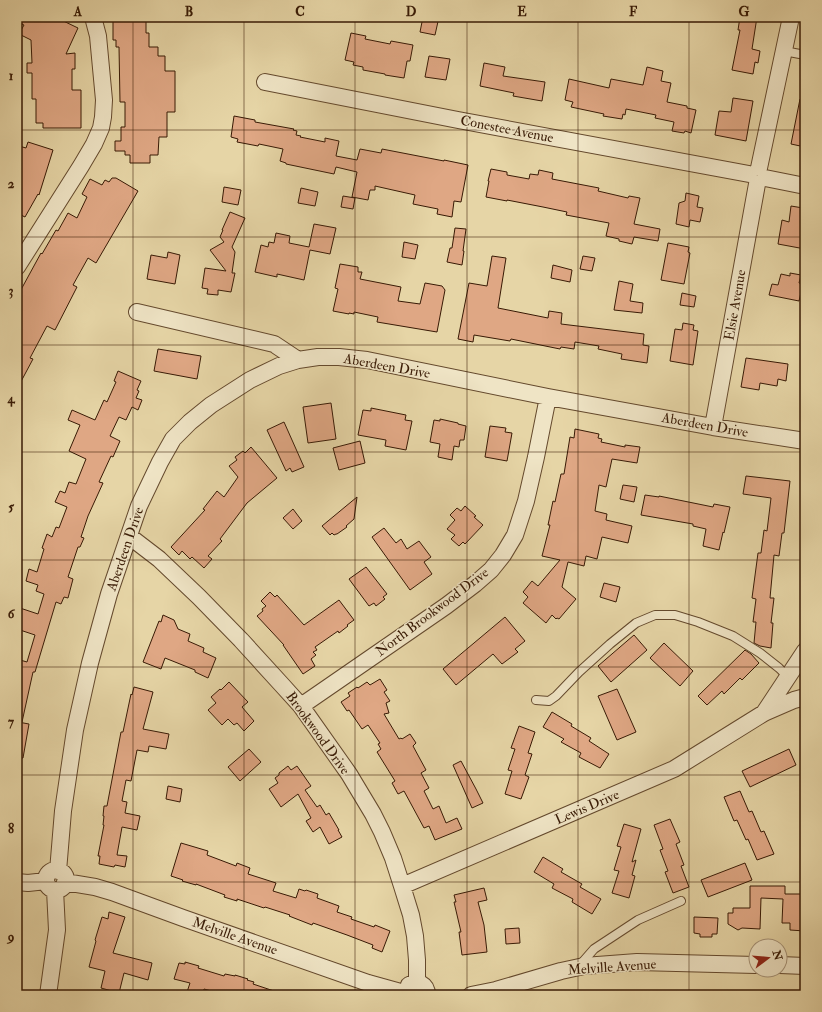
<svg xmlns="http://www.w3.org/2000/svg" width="822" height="1012" font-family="'IM FELL Double Pica',serif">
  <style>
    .building { fill: #dfa784; stroke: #381a05 }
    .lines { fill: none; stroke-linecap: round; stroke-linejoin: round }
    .service-casing { stroke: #64492d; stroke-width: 10 }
    .minor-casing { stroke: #64492d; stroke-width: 18 }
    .service { stroke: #efe4c5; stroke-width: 8 }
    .minor { stroke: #efe4c5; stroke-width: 16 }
    .grid { fill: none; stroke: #381a05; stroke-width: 1; stroke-opacity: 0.55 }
    .labels { text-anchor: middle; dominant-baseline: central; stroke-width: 3; stroke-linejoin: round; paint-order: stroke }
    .street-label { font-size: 14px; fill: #381a05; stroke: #efe4c5 }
    .neatline { fill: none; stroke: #381a05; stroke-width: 1.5 }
    .grid-label { font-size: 13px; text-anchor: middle; font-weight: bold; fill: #381a05 }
  </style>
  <rect width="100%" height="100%" fill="#e6d5a6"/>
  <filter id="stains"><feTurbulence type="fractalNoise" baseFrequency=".005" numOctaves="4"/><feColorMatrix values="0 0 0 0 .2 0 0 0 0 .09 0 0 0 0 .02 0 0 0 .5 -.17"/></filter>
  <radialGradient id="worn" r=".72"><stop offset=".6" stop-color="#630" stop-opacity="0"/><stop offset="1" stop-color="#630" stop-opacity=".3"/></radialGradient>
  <path class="building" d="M17,17h38l23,11 -12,26 9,-1v16h-3v21h9v38h-38v-5h-7v-24h-4v-26h-5v-10h5l-1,-23 -12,-6 5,-9 -7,-3z
    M423,17h16l-4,18 -15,-3z
    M740,17h17l-5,32 8,2 -2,12 -3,-1 -2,12 -21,-4 8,-40h-2z
    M113,20h33v13h3v14h9v9h7v15h10v41h-8v25h-8l-1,18h-8v8h-20v-8h-5v-4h-10v-10h6v-14h4v-25h-5l-1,-55h-3v-7h-3z
    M351,33l15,3 -1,3 25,5 1,-3 22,4 -3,16h-3l-3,17 -19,-3v-1l-22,-4v-3l-10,-2 1,-3 -9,-2z
    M429,56l21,3 -4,21 -21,-3z
    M484,63l21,4 -2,9 42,6 -3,19 -29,-5 1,-3 -34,-7z
    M647,67l16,4 -2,10 10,2 -4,19 20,4v2l9,2 -5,23 -6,-2 -1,2 -12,-2 2,-9 -19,-4 1,-3 -30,-6 -1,6 -2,-1 -1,5 -19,-3 1,-2 -33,-7 2,-5 -8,-2 4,-21 40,9 2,-9 32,6z
    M733,98l20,3 -7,40 -31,-6 4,-24 12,1z
    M800,99l5,1v47l-14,-3z
    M234,116l21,4v2l39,7 -1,1 4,1 -1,4 5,1 -1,1 25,5v-4l14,3 -3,15 21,4 3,-11 21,4 1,-4 62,12v-1l24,5 -7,37 -7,-1 -2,16 -15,-3 1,-5 -25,-5 2,-9 -40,-9v4h-5l-2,10 -16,-3 5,-25 -21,-5 -2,7 -48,-10v-1l-6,-2 3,-12 -24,-5 -1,2 -21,-4 1,-3 -7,-2z
    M28,142l25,8 -14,45 -1,-1 -13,23 -8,-4v-59l2,-8 7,2z
    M491,169l16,3v3l22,4 1,-5 8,1 1,-5 14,3 -1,6 47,9 -1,3 30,7 1,-2 11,2 -6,26 26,5 -2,12 -24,-4 -2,7 -13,-3v-2l-13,-3 3,-13 -43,-8 1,-3 -24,-5 -36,-7v1l-21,-4 3,-16h-1z
    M112,178h4l22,13 -42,72 -8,-5 -15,27 4,2 -22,43 -8,-4 -17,32 3,1 -16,30v-92l24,-44 1,1 14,-24 2,1 10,-18 9,5 10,-21 -5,-3 8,-15 12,6 3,-5 4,2z
    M224,187l17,3 -3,15 -16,-3z
    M301,188l17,4 -3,14 -17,-3z
    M686,193l13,3 -2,11 6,1 -3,14 -10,-2 -1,7 -13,-3 3,-21 6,-2z
    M343,196l12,2 -2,11 -12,-2z
    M791,206l12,2 -1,7 3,1v33l-27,-5 4,-24 7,2z
    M230,212l15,6 -13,29 3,5 -3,21h3l-4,19 -13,-2v5l-11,-1 1,-5 -6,-1 3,-20 21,3 -16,-21 14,-8 -4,-5 3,-7h-1z
    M314,224l22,4 -6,26 -20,-4 -6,30 -27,-6v3l-22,-5 6,-27 7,2 1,-5 5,1 2,-10 14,3 -1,7 20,4z
    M455,228l11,1 -3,22h1l-2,14 -15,-3 3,-14h2z
    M404,242l14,3 -3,14 -13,-2z
    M668,243l21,4 -1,5 2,1 -6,31 -23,-4z
    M168,252l12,3 -5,29 -28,-5 4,-24 16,3z
    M492,256l14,2 -8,50 50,10 1,-7 13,2 -1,11 83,10 -1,11 6,1 -2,17 -26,-4 1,-5 -24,-5 1,-3 -24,-4 -1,7 -13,-2 -1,2 -49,-10 -1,2 -36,-6 -1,7 -15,-3 11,-56 18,3z
    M583,256l12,2 -3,13 -12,-2z
    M340,264l18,3v5h4l-2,7 41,8 -3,14 22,3 5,-21 17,3 3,4 -8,42 -60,-10 1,-5 -24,-5v2l-5,-1v1l-16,-3 5,-22 -3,-1z
    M553,265l19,5 -2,12 -19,-4z
    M790,273l11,2 -2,8 4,1 -4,17 -30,-6 3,-11 6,1 3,-11 9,2z
    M619,281l14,3 -3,17 13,2 -1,10 -28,-3z
    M682,293l14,3 -2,11 -14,-2z
    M683,323l11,2 -1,5 5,1 -5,34 -23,-4 5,-32 7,1z
    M158,349l43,7 -4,23 -43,-8z
    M746,358l42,6 -2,17 -8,-2 -1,7 -17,-3 -1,7 -18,-3z
    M118,371l23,10 -4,9 2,1 -3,7 6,2 -4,10 -6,-3 -6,13 -7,-3 -9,19 10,5 -7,16 -2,-1 -12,26 4,1 -15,33 -7,21 3,1 -4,9h-2l-10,30 5,2 -5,19 -4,-1 -3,7 -5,-2 -21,70h-2l-11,50h-4l11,2 -6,34h-6v-85l3,-13 7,2 8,-27 -18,-6v-12l3,-9 18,6 6,-20 -8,-3 2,-6 -12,-4 3,-12 8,3 7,-23 -2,-1 5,-14 5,3 4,-10 3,1 8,-21 -12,-5 5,-11 5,2 4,-11 7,2 10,-25 -17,-8 11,-26 -12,-5 4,-10 23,10 9,-20 3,2 9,-20 -2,-1z
    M331,403l5,36 -28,4 -5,-36z
    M371,408l35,7 -1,5 7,1 -6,29 -21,-4 1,-6 -28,-5 5,-25 8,1z
    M440,419l18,4v1l8,2 -2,14h-4l-1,7 -5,-1 -2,14 -14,-3 2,-13 -10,-2 4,-22 6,1z
    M284,422l20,45 -12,5 -2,-4 -4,3 -19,-41z
    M490,426l16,2 -1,4 7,1 -5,28 -22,-4z
    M575,429l24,5 -1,4 4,1 -1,3 24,5v-2l15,2 -3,16 -25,-4 -6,28 -7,-2 -4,26 12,3 -1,6 26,6 -4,17 -26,-6 -5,22 -11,-3 -2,10 -16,-4 -6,25 14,12 -17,20 -2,-1 -1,1 -4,-4 -6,8 -23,-20 5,-6 -5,-5 9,-11 6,5 22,-26 -18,-4 8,-31h-2l5,-24 2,1 6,-28h3l6,-37 4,1z
    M360,441l5,22 -26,7 -6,-22z
    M251,447l26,31 -30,25 -27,36 2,2 -14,15 4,3 -8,9 -12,-11 -2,2 -8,-8 -3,4 -8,-8 34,-37 -2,-1 14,-18 7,6 14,-20 -9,-11 8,-6 -2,-3 8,-6 2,2z
    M746,476l44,5 -6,52h-2l-3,23 -5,-1 -4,43h4l-3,25h2l-2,25 -11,-2 -6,-3 2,-21h-3l3,-23 -4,-1 6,-45h3l3,-23 3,1 4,-33 -28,-4z
    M623,485l14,2 -3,15 -14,-3z
    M645,495l14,2v-1l54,11 1,-3 16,3 -6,26 -1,-1 -4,18 -16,-4 3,-17 -13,-3v-2l-52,-9z
    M357,497l-3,22 -8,7 1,1 -10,7h-1l-2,1 -2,-2 -2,2 -8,-9z
    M465,506l11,10 -2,1 9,8 -18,19 -2,-2 -4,4 -8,-7 4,-4 -8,-6 8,-9 -5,-5 7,-7 4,3z
    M293,509l9,12 -9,8 -10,-11z
    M384,528l12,15 5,-4 6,10 12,-8 12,16 -7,5 8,12 -22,16 -38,-53z
    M366,567l21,27 -4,3 2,2 -9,7 -2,-3 -5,3 -20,-27z
    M604,583l16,4 -4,15 -16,-5z
    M270,592l5,5 2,-2 27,30 35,-25 15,20 -7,5 1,1 -9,7 -1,-2 -23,16 2,3 -4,2 3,3 -5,4 4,7 -12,8 -20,-29h1l-27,-29 6,-5 -1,-2 4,-3 -5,-5z
    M163,615l11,5 4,9 12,5 -2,7 16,7 -1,4 13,6 -8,20 -13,-6v-2l-30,-12 -4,11 -18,-7 16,-41 2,1z
    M505,617l20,24 -10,8 3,3 -16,12 -9,-10 -37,31 -13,-16z
    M634,635l13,15 -36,32 -13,-16z
    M664,643l29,28 -13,15 -30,-28z
    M745,650l6,4 8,9 -17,17 -2,-2 -16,16 -2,-3 -15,14 -9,-9z
    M380,679l7,11 -3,2 6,9 -4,2 3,10 -5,1 15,25 2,-1 1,1 8,-5 6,9 -3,3 13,24 -5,3 8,15 -5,3 9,18 6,-3 7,17 11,-5 5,11 -27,11 -6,-14 -5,2 -20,-37 -6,3 -6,-11 3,-2 -18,-29 4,-3 -3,-5 2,-1 -12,-18 -6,4 -13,-19 -2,1 -6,-9 9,-6 -2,-3 9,-6 1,1 9,-6 3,3z
    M229,682l19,20 -6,5 12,14 -10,10 -7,-8 -3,2 -6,-6 -6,6 -14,-15 8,-7 -5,-6 9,-8 1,1z
    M134,687l19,5 -10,37 26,5 -3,15 -17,-3 -1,6 -11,-2 -6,31 -5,-1 -4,21 5,1 -2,11 15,3 -3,14 -15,-3 -5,28 10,1 -2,11 -10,-2 -1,2 -15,-3 1,-8h-2l6,-31h-1l1,-9h-1l1,-10h3l14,-74h2l8,-38 1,1z
    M617,689l19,43 -19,8 -19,-44z
    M552,712l20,12 -1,2 20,12 -2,3 20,13 -9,14 -21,-11 2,-4 -20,-11 3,-3 -21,-12z
    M519,726l16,6 -7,21 4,1 -7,21 4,2 -8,22 -16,-5 7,-23 -4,-1 7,-21 -4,-1z
    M249,749l12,13 -21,19 -12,-14z
    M789,749l7,16 -46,22 -8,-16z
    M461,761l15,28 7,14 -11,5 -19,-43z
    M288,766l3,4 6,-4 14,20 -6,4 12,17 3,-2 6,10 3,-2 10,17h-1l4,7 -13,7 -9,-17 -7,5 -7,-11 5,-3 -13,-24 -17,13 -12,-18 9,-6 -3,-5 4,-3v-2z
    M168,786l14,3 -2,13 -14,-3z
    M740,791l9,21 3,-1 9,21 3,-1 10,23 -17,6 -9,-21 -2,1 -9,-20 -3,1 -10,-24z
    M670,819l10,23 -4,2 8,21 -3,1 8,21 -16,6 -8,-21 3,-1 -8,-21 3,-1 -9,-24z
    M624,824l17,5 -9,33 4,-2 -4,15 3,1 -6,22 -17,-5 7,-22 -5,-1 7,-23 -4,-1z
    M181,843l27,8 -1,4 29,11 1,-3 13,5 -2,6 28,9 -3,8 23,7 3,-9 6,2 1,-1 12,4 -1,4 22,8 -2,6 15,5 -1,2 23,8 1,-2 15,6 -8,21 -10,-4 1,-3 -26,-10 -34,-12 -1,2 -23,-9 1,-1 -25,-8 -1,1 -27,-9v2l-13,-4 1,-2 -29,-11v1l-14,-4 1,-1 -12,-4z
    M543,857l20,12 -2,3 21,12 -2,3 21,12 -9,15 -20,-12 1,-3 -21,-11 2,-4 -20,-12z
    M745,863l7,17 -44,17 -7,-17z
    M750,886h35v8h20v37l-15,-1v-7h-8l1,-24 -22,-1 -1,31 -18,-1 -4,2 -10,-6v-11h5v-5h17z
    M484,888l3,12 -9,2 6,23 3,27 -25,3 -3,-23h2l-7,-30h2l-2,-7z
    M109,912l16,5 -12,36 39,10 -4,17 -24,-7 -5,20 -18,-5 4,-17 -16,-4 7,-26 -1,-1 7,-23 6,2z
    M694,917l24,1 -1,16h-5v3h-12v-3l-6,-1z
    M519,928l1,15 -14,1 -1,-15z
    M185,962l14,4 -1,2 26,8 1,-2 10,2v-1l13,4 -1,1 7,2 -1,2 27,9v2h-54l-22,-6 -2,6h-16l4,-12 -16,-4 5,-16 6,1z"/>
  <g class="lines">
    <g class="service-casing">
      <path id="service" d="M784,51l21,4
        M536,700l13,1 7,-5 23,-24 31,-28 26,-21 19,-8h20l23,7 35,14 27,17 19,15 9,9
        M580,965l14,-16 44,-29 43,-19"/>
    </g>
    <g class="minor-casing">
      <path id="minor" d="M265,82l193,38 291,54
        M759,168l32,-151
        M765,178l40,8
        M17,267l64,-101 13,-22 7,-16 2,-11 1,-17 -6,-64 -5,-19
        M137,312l137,32 24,16
        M713,427l44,-243
        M129,536l30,23 40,38 42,43 41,45 19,21 48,68 24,40 9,18 11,26 9,28 9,29 4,21 2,24v22
        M301,706l145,-100 29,-22 16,-14 12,-15 12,-20 11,-34 10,-44 12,-60
        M764,713l41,-62
        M46 880a10 10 0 1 1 20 0a10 10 0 1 1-20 0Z
        M58,871l5,-60 12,-81 15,-67 19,-69 30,-88 21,-44 13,-23 17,-17 21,-17 39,-25 29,-14 19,-6 20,-3h21l28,3 181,37 165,30 92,14
        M17,882l11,1 18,-2
        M65,882l30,5 17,5 71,26 185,65 36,10
        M402,886l272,-117 90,-56 30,-13 11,-3
        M780,965l25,1
        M409,985c9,-5 18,-1 18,10
        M48,995l9,-65 -2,-40
        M471,995l25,-5 65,-19 23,-5 53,-4 119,3"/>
    </g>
    <use href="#service" class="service"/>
    <use href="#minor" class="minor"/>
  </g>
  <path class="grid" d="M133,17v978M244,17v978M355,17v978M467,17v978M578,17v978M689,17v978M17,130h788M17,237h788M17,345h788M17,452h788M17,560h788M17,667h788M17,775h788M17,882h788"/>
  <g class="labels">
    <g class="street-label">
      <text transform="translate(507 129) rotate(11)">Conestee Avenue</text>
      <text transform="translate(735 305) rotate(-80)">Elsie Avenue</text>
      <text transform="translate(387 366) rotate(10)">Aberdeen Drive</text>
      <text transform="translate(705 425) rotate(10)">Aberdeen Drive</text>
      <text transform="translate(125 549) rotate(-71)">Aberdeen Drive</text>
      <text transform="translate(432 612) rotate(-37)">North Brookwood Drive</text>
      <text transform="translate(318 733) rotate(54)">Brookwood Drive</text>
      <text transform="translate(587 807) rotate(-23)">Lewis Drive</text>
      <text transform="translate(235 936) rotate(19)">Melville Avenue</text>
      <text transform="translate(612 967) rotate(-4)">Melville Avenue</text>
    </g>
  </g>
  <rect width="822" height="1012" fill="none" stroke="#e6d5a6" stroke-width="44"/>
  <g transform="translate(768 958) rotate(74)"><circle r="19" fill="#efe4c5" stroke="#a69378"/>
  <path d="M0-3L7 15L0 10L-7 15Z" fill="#8f2418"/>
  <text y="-6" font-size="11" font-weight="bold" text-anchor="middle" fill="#381a05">N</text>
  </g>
  <rect x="22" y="22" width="778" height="968" class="neatline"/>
  <g class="grid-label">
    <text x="78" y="16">A</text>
    <text x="189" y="16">B</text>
    <text x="300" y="16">C</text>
    <text x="411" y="16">D</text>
    <text x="522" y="16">E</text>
    <text x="633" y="16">F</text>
    <text x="744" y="16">G</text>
    <text x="11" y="80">1</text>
    <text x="11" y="188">2</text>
    <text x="11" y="295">3</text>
    <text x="11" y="403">4</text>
    <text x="11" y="511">5</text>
    <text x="11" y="618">6</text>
    <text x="11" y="726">7</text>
    <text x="11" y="833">8</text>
    <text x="11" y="941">9</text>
  </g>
  <rect width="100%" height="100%" filter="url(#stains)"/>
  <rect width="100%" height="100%" fill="url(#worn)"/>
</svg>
